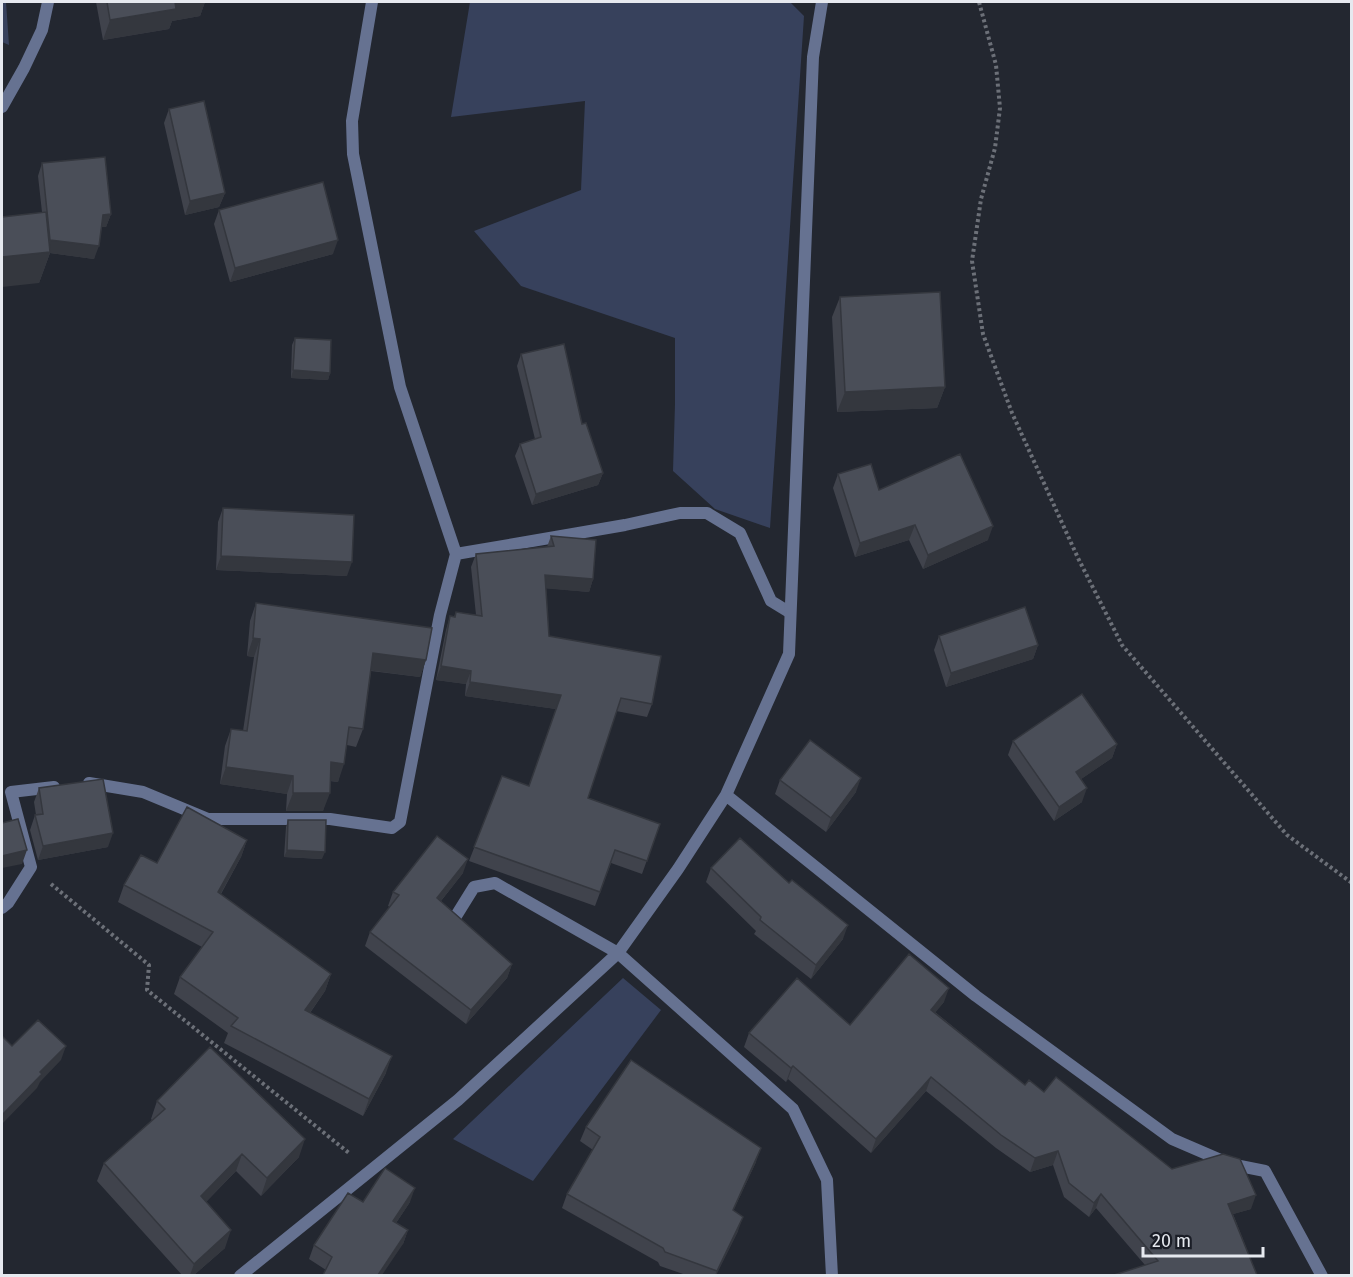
<svg xmlns="http://www.w3.org/2000/svg" width="1353" height="1277" font-family="'Fira Sans',sans-serif">
  <style>
    .green { fill: #37415c }
    .lines { fill: none; stroke-linecap: round; stroke-linejoin: round }
    .path { stroke: #6c7078; stroke-width: 4; stroke-dasharray: 3 3; stroke-linecap: butt }
    .service { stroke: #667291; stroke-width: 12 }
    .minor { stroke: #667291; stroke-width: 12 }
    .tertiary { stroke: #667291; stroke-width: 12 }
    .wall { fill: #40434c }
    .shaded-wall { fill: #34373e }
    .building { fill: #4a4e58; stroke: #34373e; stroke-width: 1.5 }
  </style>
  <rect width="100%" height="100%" fill="#232730"/>
  <path class="green" d="M2,2h4l3,43 -7,-3z
    M470,2h320l14,14 -34,512 -55,-19 -42,-38 2,-67v-66l-154,-52 -47,-55 107,-41 4,-89 -134,16z
    M623,978l38,32 -128,171 -80,-42z"/>
  <g class="lines">
    <path class="path" d="M979,2l17,63 4,43 -5,40 -14,51 -9,62 11,73 29,79 66,145 44,87 165,190 65,48
      M51,884l98,81 -2,25 202,163"/>
    <path class="service" d="M372,2l-20,119 1,33 47,233 56,167 169,-29 55,-12h27l33,20 31,68 18,11
      M89,783l54,9 65,27h122l62,9 8,-6 40,-207 16,-61
      M2,908l6,-5 23,-36 -20,-75 43,-5"/>
    <path class="minor" d="M726,795l250,201 196,143 58,25 35,7 57,105
      M456,916l18,-29 21,-4 123,70 175,156 34,71 5,96
      M240,1276l218,-176 160,-147 60,-84 48,-74 63,-141 24,-597 9,-55"/>
    <path class="tertiary" d="M2,107l22,-39 18,-38 6,-28"/>
  </g>
  <path class="wall" d="M96,2h109l-5,14 -28,5 -3,8 -66,11z
    M169,109l56,84 -6,14 -34,8 -21,-92z
    M42,163l69,51 -5,13h-4l-8,32 -44,-6 -11,30 3,-71 -4,-36z
    M219,210l114,44 -103,28 -16,-58z
    M840,297l105,90 -8,21 -100,4 -5,-95z
    M295,338l35,35 -2,7 -37,-2 1,-33z
    M521,354l61,70 21,49 -5,12 -66,20 -17,-49 5,-12 15,-5 -18,-73z
    M838,474l41,16 109,50 -65,29 -14,-29 -54,17 -22,-69z
    M223,508l124,68 -131,-6 2,-48z
    M551,536l42,43 -4,13 -43,-4 3,48 103,68 -5,13 -31,-6 -28,87 72,26 -18,50 -31,-11 -16,43 -126,-45 33,-85 27,10 27,-77 -91,-13 1,-12 -30,-4 10,-50 4,-14 4,1 2,-5 20,3 -5,-48 5,-13 71,-7z
    M256,603l170,57 -6,17 -49,-6 -8,58 -7,18 -9,-2 -9,37 -8,-1 -7,30h-37l1,-17 -67,-10 5,-38 6,-17 12,2 11,-74 -7,-1 3,-35z
    M939,636l99,9 -5,14 -87,28 -12,-37z
    M1013,741l104,3 -5,14 -31,21 1,23 -28,19 -46,-66z
    M780,780l76,12 -30,40 -51,-38z
    M39,788l69,59 -70,13 -8,-30 5,-15h1l-2,-13z
    M288,820l34,39 -38,-2 2,-30z
    M247,840l-6,17 -20,37 110,80 -6,17 -15,22 76,60 -23,43 -139,-73 4,-10 -54,-39 6,-17 22,-30 -84,-45 6,-17 33,-22z
    M711,868l78,15 54,56 -32,40 -57,-45 2,-3 -50,-49z
    M463,873l-22,28 71,63 -5,14 -41,46 -101,-78 5,-14 20,-25 -2,-1 5,-14z
    M944,1002l-9,10 90,73 19,7 128,77 79,40 -18,5 24,61 -112,-10 -49,-57 -7,9 -25,-20 -11,-32 -23,7 -34,-24 -70,-57 -55,62 -83,-74 -2,3 -42,-35 5,-14 101,-8z
    M157,1101l142,56 -38,39 -25,-25 -30,31 19,46 -31,27h-12l-85,-94 7,-18 48,-43 -1,-1z
    M586,1127l170,35 -23,49 5,20 -22,44h-30l-26,-9 -2,-4 -96,-54 5,-14 26,-44 -13,-9z
    M363,1202h47l-14,21 12,7 -5,14 -77,26 -17,-11 5,-14z"/>
  <path class="shaded-wall" d="M175,2h30l-5,14 -28,5 -3,8 -66,11 7,-20z
    M225,193l-6,14 -34,8 5,-14z
    M111,214l-5,13h-7l4,-12z
    M50,240l49,6 -5,13 -44,-6 -11,30 -37,4v-30l44,-5z
    M338,240l-5,14 -103,28 5,-14z
    M293,370l37,3 -2,7 -37,-2z
    M945,387l-8,21 -100,4 8,-20z
    M603,473l-5,12 -66,20 4,-11z
    M915,525l-6,15 -54,17 5,-14z
    M993,526l-5,14 -65,29 5,-14z
    M221,556l131,6 -5,14 -131,-6z
    M545,575l48,4 -4,13 -49,-4z
    M253,638l7,1 -6,18 -7,-1z
    M1038,645l-5,14 -87,28 5,-14z
    M373,653l53,7 -6,17 -53,-7z
    M441,666l30,5 -5,13 -30,-4z
    M470,682l91,13 -5,14 -91,-13z
    M1117,744l-5,14 -41,28 5,-14z
    M331,762l13,2 -6,18 -14,-2z
    M226,767l67,9 -6,18 -67,-10z
    M861,778l-5,14 -30,40 5,-14z
    M1087,788l-5,14 -28,19 5,-14z
    M293,793h37l-7,18h-37z
    M113,833l-5,14 -70,13 5,-14z
    M247,840l-6,17 -29,52 6,-17z
    M27,850l-5,14 -20,4v-12z
    M287,850l38,2 -3,7 -38,-2z
    M468,859l-5,14 -31,39 5,-14z
    M848,925l-5,14 -32,40 5,-14z
    M512,964l-5,14 -41,46 5,-14z
    M331,974l-6,17 -26,37 6,-18z
    M949,988l-5,14 -18,22 5,-14z
    M66,1046l-5,14 -21,22 -3,6 -35,36v-9l38,-43z
    M392,1056l-6,17 -23,43 6,-17z
    M793,1066l-5,13 -2,3 5,-14z
    M931,1077l-5,14 -55,62 5,-14z
    M305,1139l-6,18 -38,39 6,-18z
    M761,1148l-5,14 -29,62 6,-14z
    M1058,1151l-5,14 -23,7 5,-14z
    M242,1154l-6,17 -42,43 7,-18z
    M415,1188l-5,14 -22,33 5,-14z
    M1101,1194l-5,14 -7,9 5,-14z
    M1256,1195l-5,14 -28,8 5,-13z
    M743,1217l-5,14 -22,44h-1z
    M231,1230l-6,18 -31,27h-4l4,-11z
    M408,1230l-5,14 -21,31h-4z"/>
  <path class="building" d="M107,2h68l1,7 -66,11z
    M204,101l21,92 -35,8 -21,-92z
    M105,157l6,57 -8,1 -4,31 -49,-6 -8,-77z
    M323,182l15,58 -103,28 -16,-58z
    M46,212l4,40 -48,5v-40z
    M940,292l5,95 -100,5 -5,-95z
    M295,338l36,2 -1,33 -37,-3z
    M564,344l18,80 4,-1 17,50 -67,21 -16,-50 21,-7 -20,-83z
    M960,454l33,72 -65,29 -13,-30 -55,18 -22,-69 33,-10 8,26z
    M223,508l131,7 -2,47 -131,-6z
    M551,536l45,4 -3,39 -48,-4 4,61 112,20 -9,48 -31,-6 -33,100 72,26 -13,37 -32,-11 -15,42 -126,-45 28,-71 27,10 32,-91 -91,-13 1,-11 -30,-5 9,-50 5,1 1,-5 26,4 -6,-62 78,-8z
    M256,603l176,25 -6,32 -53,-7 -10,76 -14,-2 -5,37 -13,-2 -1,31h-37v-17l-67,-9 5,-38 16,2 13,-92 -7,-1z
    M1025,607l13,38 -87,28 -12,-37z
    M1082,694l35,50 -41,28 11,16 -28,19 -46,-66z
    M810,740l51,38 -30,40 -51,-38z
    M103,779l10,54 -70,13 -8,-31 8,-1 -4,-26z
    M187,807l60,33 -29,52 113,82 -26,36 87,46 -23,43 -138,-73 7,-8 -58,-41 33,-45 -89,-47 17,-30 16,8z
    M18,819l9,31 -25,6v-33z
    M288,820h38l-1,32 -38,-2z
    M437,836l31,23 -31,39 75,66 -41,46 -101,-78 29,-37 -6,-3z
    M740,838l49,45 3,-3 56,45 -32,40 -56,-45 1,-3 -50,-49z
    M909,954l40,34 -18,22 94,75 4,-5 15,12 12,-15 116,92 51,-15 17,5 16,36 -28,9 29,71h-143l44,-14 -57,-67 -7,9 -25,-20 -11,-32 -23,7 -34,-23 -70,-58 -55,62 -83,-73 -2,2 -42,-35 48,-55 53,47z
    M38,1020l28,26 -26,26 2,2 -40,41v-79l10,10z
    M210,1047l95,92 -38,39 -25,-24 -41,42 30,34 -37,34 -90,-101 61,-54 -8,-8z
    M631,1060l130,88 -28,62 10,7 -26,54 -52,-19 -2,-4 -96,-54 33,-57 -14,-10z
    M385,1168l30,20 -22,33 15,9 -30,45h-55l9,-18 -18,-12 34,-52 15,9z"/>
  <rect width="1353" height="1277" fill="none" stroke="#e6e9ef" stroke-width="6"/>
  <path d="M1143 1247v9h120v-9" fill="none" stroke="#e6e9ef" stroke-width="3"/>
  <text x="1152" y="1247" font-size="18" fill="#e6e9ef" stroke="#1a1d26" stroke-width="4.5" paint-order="stroke">20 m</text>
</svg>
